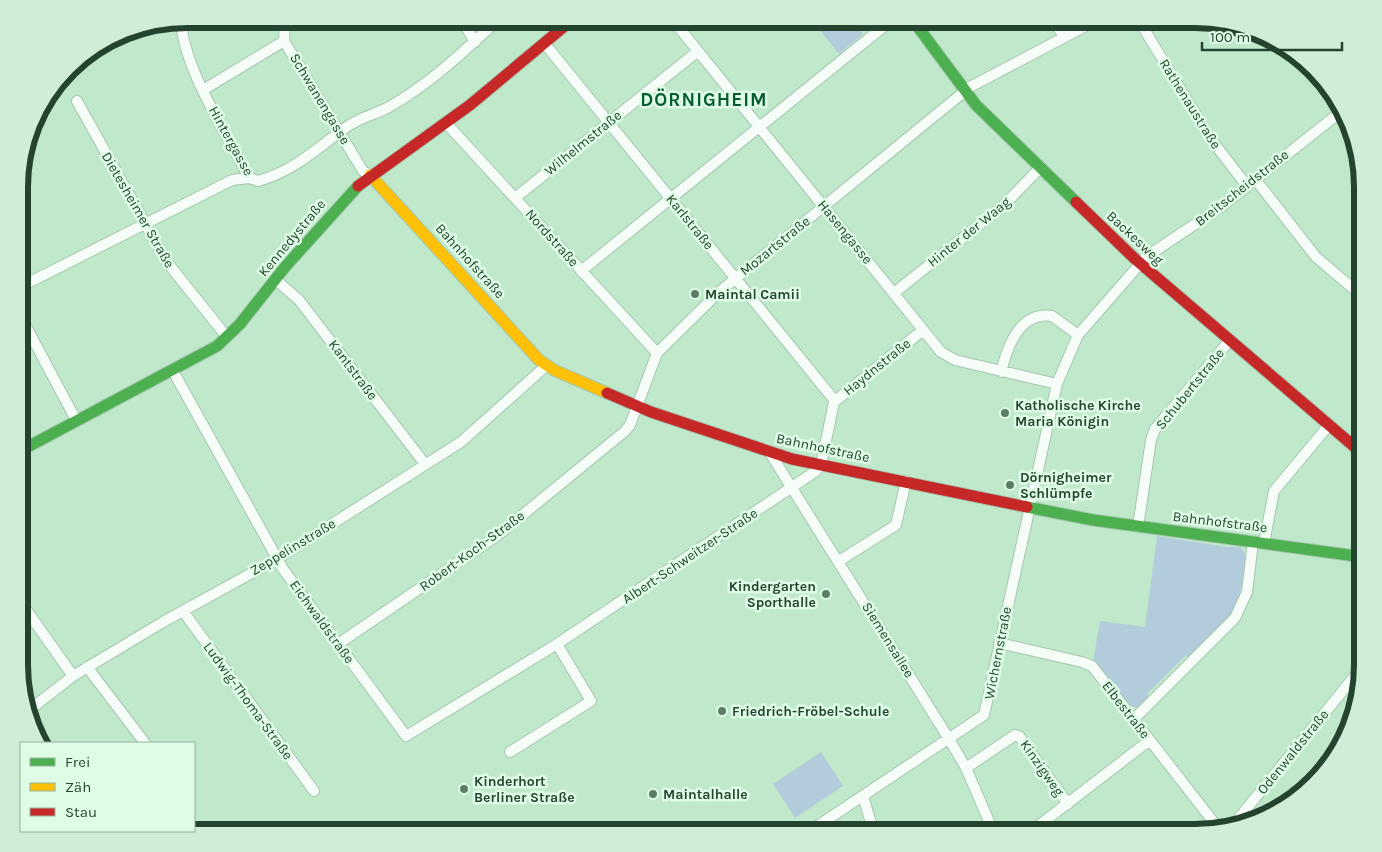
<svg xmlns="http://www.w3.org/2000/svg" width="1382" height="852" font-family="Karla,sans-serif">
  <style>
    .green { fill: #b3ccdc }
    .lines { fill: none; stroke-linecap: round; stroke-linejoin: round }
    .street-casing { stroke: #a5c6af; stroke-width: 12 }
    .fast-casing { stroke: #a5c6af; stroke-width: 13 }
    .slow-casing { stroke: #a5c6af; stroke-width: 13 }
    .jam-casing { stroke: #a5c6af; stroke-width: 13 }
    .street { stroke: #f6fcf7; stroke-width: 10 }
    .fast { stroke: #4caf50; stroke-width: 11 }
    .slow { stroke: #ffc107; stroke-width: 11 }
    .jam { stroke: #c62828; stroke-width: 11 }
    .poi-dot { fill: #5b7e66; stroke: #dffce6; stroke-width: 2 }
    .labels { text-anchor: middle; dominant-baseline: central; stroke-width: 5; stroke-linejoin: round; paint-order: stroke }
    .street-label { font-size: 14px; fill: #25442f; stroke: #dffce6 }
    .poi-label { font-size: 14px; font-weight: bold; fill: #25442f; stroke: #dffce6; text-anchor: start }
    .district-label { font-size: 19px; font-weight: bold; letter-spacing: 1px; fill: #055c30; stroke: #dffce6 }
    .rim { fill: none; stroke: #25442f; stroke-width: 6 }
  </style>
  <rect width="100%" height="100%" fill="#c0e9cc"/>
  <path class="green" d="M811,19h40l12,15 -24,20z
    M1157,536l70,11h14l5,9c-5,55 -17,66 -56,103l-4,-4 -39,39 4,4 -10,10 -12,-2 -36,-45 7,-40 45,6z
    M821,752l22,34 -48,32 -22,-34z"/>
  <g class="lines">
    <g class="street-casing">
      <path id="street" d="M285,19l-1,22 79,130 7,4
        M461,19l14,23
        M672,19l269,333 14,8 102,24
        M1052,19l12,17
        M1138,19l72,119 37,48
        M181,20c2,48 46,114 68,158l9,3c37,-10 60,-34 90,-55 13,-9 28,-12 41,-19 42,-24 75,-56 110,-88
        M545,44l290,357
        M203,90l81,-49
        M77,101l89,160 61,76
        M446,123l211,230
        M1255,179l61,78 47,40
        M515,198l183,-147
        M581,271l312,-252
        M276,280l23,20 126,164
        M20,287l212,-107 17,-2
        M894,293l109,-87 38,-39
        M20,315l56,105
        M173,371l110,198 123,167 151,-92 259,-173 5,-6 13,-63 89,-72
        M1001,372c6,-24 18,-61 51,-56l26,19
        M770,453l179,286 17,29 28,65
        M1138,527l13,-87 4,-11 75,-89
        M1264,543l10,-52 55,-66
        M839,561l57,-36 10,-44
        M20,601l53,75
        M183,611l131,180
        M999,643l83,19 10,4 127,163
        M338,644l160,-109 126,-103 6,-7 27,-72 62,-61 251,-205 129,-68
        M87,667l58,76
        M28,711l45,-35 90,-54 114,-63 184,-117 86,-77
        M1134,719l101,-101 12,-26 6,-50
        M510,752l81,-51 -34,-57
        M966,768l49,-33 4,1 49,68
        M863,796l11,37
        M1234,824l129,-158
        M807,833l177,-118 73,-331 21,-49 68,-78 76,-51 121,-96
        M1029,833l121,-93"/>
    </g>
    <g class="fast-casing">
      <path id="fast" d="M912,19l64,86 100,97
        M20,451l197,-105 23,-22 45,-57 73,-81
        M1027,507l66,13 270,37
        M417,833h41"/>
    </g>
    <g class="slow-casing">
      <path id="slow" d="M370,175l169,185 15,10 53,23"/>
    </g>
    <g class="jam-casing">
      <path id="jam" d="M358,186l112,-81 103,-86
        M1076,202l58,56 229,196
        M607,393l44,19 141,47 235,48"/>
    </g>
    <use href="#street" class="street"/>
    <use href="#fast" class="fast"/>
    <use href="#slow" class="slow"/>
    <use href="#jam" class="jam"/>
  </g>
  <g class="poi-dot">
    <circle cx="695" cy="294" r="5"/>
    <circle cx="1005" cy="413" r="5"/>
    <circle cx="1010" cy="485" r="5"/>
    <circle cx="826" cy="594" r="5"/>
    <circle cx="722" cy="711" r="5"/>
    <circle cx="464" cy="789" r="5"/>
    <circle cx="653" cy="794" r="5"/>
  </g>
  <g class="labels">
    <g class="street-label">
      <text transform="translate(320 99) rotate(59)">Schwanengasse</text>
      <text transform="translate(1190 104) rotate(58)">Rathenaustraße</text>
      <text transform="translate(231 141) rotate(61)">Hintergasse</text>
      <text transform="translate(583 143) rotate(-39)">Wilhelmstraße</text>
      <text transform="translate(1242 188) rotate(-38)">Breitscheidstraße</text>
      <text transform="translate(138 210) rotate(60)">Dietesheimer Straße</text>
      <text transform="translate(690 222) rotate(51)">Karlstraße</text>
      <text transform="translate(845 232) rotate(51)">Hasengasse</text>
      <text transform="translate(969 232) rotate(-39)">Hinter der Waag</text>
      <text transform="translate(292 238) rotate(-50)">Kennedystraße</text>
      <text transform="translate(552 238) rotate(48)">Nordstraße</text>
      <text transform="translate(1135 238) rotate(43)">Backesweg</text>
      <text transform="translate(775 246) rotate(-39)">Mozartstraße</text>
      <text transform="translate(470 261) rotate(48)">Bahnhofstraße</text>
      <text transform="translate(877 367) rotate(-39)">Haydnstraße</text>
      <text transform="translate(353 370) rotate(53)">Kantstraße</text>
      <text transform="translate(1190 389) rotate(-51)">Schubertstraße</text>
      <text transform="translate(823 448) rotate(12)">Bahnhofstraße</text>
      <text transform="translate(1220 522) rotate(7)">Bahnhofstraße</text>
      <text transform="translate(293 547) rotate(-31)">Zeppelinstraße</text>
      <text transform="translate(472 551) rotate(-36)">Robert-Koch-Straße</text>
      <text transform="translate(690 556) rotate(-34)">Albert-Schweitzer-Straße</text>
      <text transform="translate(322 622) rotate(54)">Eichwaldstraße</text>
      <text transform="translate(888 640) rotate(58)">Siemensallee</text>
      <text transform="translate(998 653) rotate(-79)">Wichernstraße</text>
      <text transform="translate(248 701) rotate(54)">Ludwig-Thoma-Straße</text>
      <text transform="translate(1126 710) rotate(52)">Elbestraße</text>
      <text transform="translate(1293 752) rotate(-51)">Odenwaldstraße</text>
      <text transform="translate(1042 768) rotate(55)">Kinzigweg</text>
    </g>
    <g class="poi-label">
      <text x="705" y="294">Maintal Camii</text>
      <text x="1015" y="405">Katholische Kirche<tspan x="1015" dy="16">Maria Königin</tspan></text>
      <text x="1020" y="477">Dörnigheimer<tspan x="1020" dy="16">Schlümpfe</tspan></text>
      <text x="816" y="586" text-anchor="end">Kindergarten<tspan x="816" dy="16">Sporthalle</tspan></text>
      <text x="732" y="711">Friedrich-Fröbel-Schule</text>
      <text x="474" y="781">Kinderhort<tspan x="474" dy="16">Berliner Straße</tspan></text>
      <text x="663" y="794">Maintalhalle</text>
    </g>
    <g class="district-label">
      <text x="704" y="100">DÖRNIGHEIM</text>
    </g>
  </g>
  <path d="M0 0H1382V852H0ZM187 28H1195A159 159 0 0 1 1354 187V665A159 159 0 0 1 1195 824H187A159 159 0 0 1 28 665V187A159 159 0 0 1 187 28Z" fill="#d0edd7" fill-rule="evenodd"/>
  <path class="rim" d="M187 28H1195A159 159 0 0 1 1354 187V665A159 159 0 0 1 1195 824H187A159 159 0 0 1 28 665V187A159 159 0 0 1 187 28Z"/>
  <rect x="20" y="742" width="175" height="90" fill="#dffce6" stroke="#95b29d"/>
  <rect x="30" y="758" width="25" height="8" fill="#4caf50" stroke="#95b29d"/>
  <text x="65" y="767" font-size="15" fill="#25442f">Frei</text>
  <rect x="30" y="783" width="25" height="8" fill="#ffc107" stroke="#95b29d"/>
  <text x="65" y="792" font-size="15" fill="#25442f">Zäh</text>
  <rect x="30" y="808" width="25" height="8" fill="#c62828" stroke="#95b29d"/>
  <text x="65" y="817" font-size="15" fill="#25442f">Stau</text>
  <path d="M1202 42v8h140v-8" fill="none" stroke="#25442f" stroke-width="2.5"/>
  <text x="1210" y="42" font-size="15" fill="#25442f" stroke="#dffce6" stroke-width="4" paint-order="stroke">100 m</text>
</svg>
